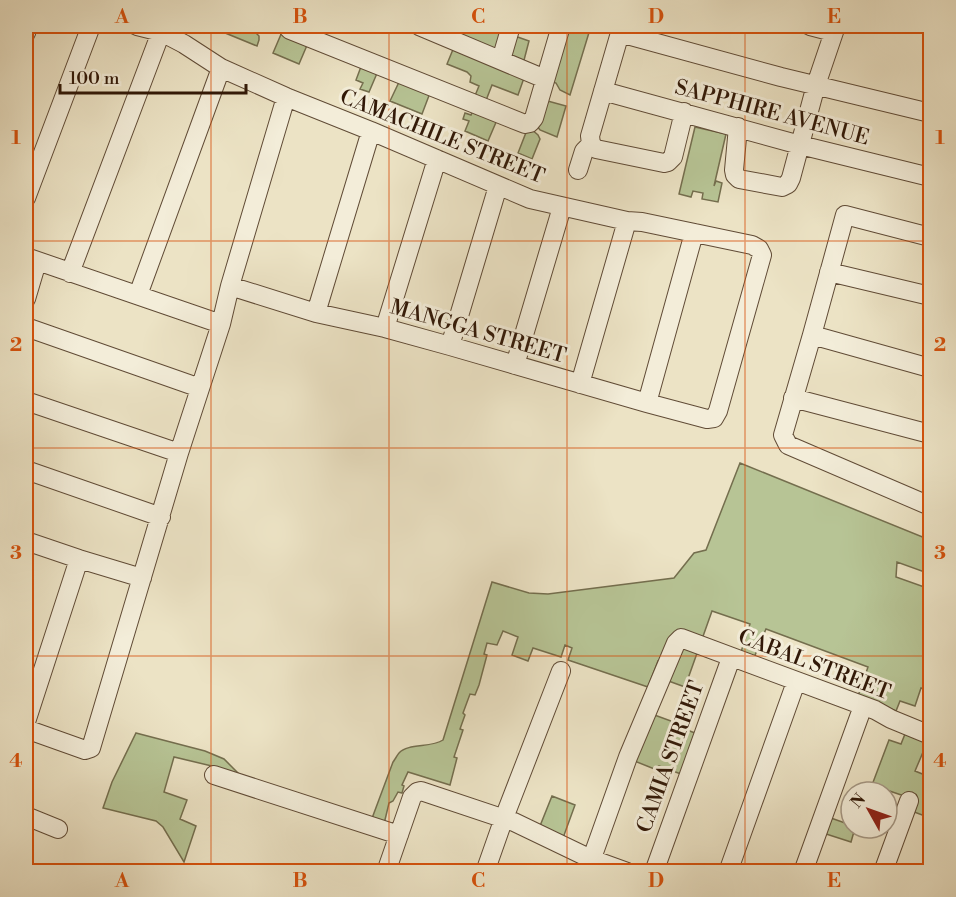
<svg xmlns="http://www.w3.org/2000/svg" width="956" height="897" font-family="'Libre Bodoni',serif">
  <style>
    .green { fill: #b7c495; stroke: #746e4e; stroke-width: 1.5 }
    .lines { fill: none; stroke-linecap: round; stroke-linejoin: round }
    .minor-casing { stroke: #604b36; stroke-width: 20 }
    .minor { stroke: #f3edd9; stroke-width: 18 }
    .grid { fill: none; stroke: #d6520c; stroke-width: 1.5; stroke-opacity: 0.55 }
    .labels { text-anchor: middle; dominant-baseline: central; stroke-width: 6; stroke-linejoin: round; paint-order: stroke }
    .street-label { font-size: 21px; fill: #311807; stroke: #f3edd9 }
    .neatline { fill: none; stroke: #d6520c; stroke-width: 2 }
    .grid-label { font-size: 20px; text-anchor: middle; font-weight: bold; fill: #d6520c }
  </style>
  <rect width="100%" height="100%" fill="#ece3c5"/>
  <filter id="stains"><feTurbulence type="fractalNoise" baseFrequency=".00333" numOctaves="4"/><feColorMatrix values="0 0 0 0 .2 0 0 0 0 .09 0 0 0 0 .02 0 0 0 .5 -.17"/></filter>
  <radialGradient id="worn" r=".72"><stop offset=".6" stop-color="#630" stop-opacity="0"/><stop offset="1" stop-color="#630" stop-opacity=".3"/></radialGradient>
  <path class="green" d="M220,26h13l7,2 1,-2h11v3l7,7v4l-2,6 -39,-16z
    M461,26h32l-1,4 13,5 -5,16 -44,-14z
    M566,26h25l-21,69 -10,-5 -4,-7 -6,-2z
    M282,32l26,11 -9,21 -26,-11z
    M512,35l17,6 -6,23 -17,-11z
    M454,47l70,31 -6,17 -26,-10 -7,18 -11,-5 5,-12 -9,-4 1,-6 -4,-4 -20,-8z
    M362,64l16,7 -9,21 -9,-3 3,-6 -7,-3z
    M400,80l30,13 -8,21 -32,-13z
    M544,100l22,6 -9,31 -17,-7 -3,-4z
    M473,110l24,10 -9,21 -23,-10 4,-10 -6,-2 2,-6 6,2z
    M695,127l31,7 -12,52 2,-5 6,2 -4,19 -16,-3 1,-6 -10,-2 -2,6 -12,-3z
    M531,129l7,6 2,4 -8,20 -14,-6 9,-23z
    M740,463l190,77v34l-33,-12 -1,15 34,12v102l-9,-3 -6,18 -15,-5 -4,10 -38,-15 10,-29 -102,-38 -13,31 -13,-5 10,-31 -38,-13 -27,76 -22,-8 5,-14 -10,-4 -10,26 -80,-27 4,-12 -7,-3 -4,12 -28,-9 -5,13 -16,-6 6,-18 -15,-6 -6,14 -10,-2 -3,11 3,1 -8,30 -4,10 -5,-1 -7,19 2,2 -5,14 3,1 -9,27 3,1 -7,27 -42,-13 -6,13 2,1 -2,7 -4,-1 -5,9 -4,2 -5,21 -13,-3 22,-59c1,-1 5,-8 6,-9 9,-10 32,-5 44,-13l49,-158 37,11 19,1 126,-16 20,-25 12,-3z
    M649,713l22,8v3l24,9 -14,41 -22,-8 -2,4 -25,-10z
    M907,729l22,9 -14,33 15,6v41l-21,-8 4,-11 -41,-14 17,-45 12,4z
    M136,733l69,18 19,8 18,18 -26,-10 -42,-10 -10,35 23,8 -7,19 16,7 -12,36 -21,-35 -7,-6 -53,-13 9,-26z
    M552,796l23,9 -12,33 -23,-12z
    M828,817l23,8v3h4l-4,14 -28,-9z"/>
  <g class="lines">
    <g class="minor-casing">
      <path id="minor" d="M286,26l4,4 235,94 5,-1 4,-5 27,-92
        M419,26l126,53
        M810,26l23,6
        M26,33l2,-7
        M620,33l161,44 149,36
        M501,60l10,-34
        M221,68l65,29 85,34 159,68 97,22 15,1 110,23 7,4 3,6 -44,156 -4,7 -7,1 -60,-16 -197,-57 -65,-18 -69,-15 -86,-27
        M603,91l197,54 130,32
        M738,127l-4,43 1,5 4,4 43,8 6,-3 3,-6 25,-93 20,-59
        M591,144l5,5 68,14 4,-1 5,-5 11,-45
        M578,170l6,-19 7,-7 -1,-8 32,-110
        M26,198l65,-172
        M930,237l-85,-22 -33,120 -29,100 5,10 142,61
        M26,257l195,67 -42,129 -88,295 -6,2 -59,-21
        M829,272l101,24
        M70,273l91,-241 -24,-6
        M138,295l83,-227 -37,-24 -23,-12
        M26,299l11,-37
        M316,313l55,-182
        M221,324l9,-38 56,-189
        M26,327l174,61
        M385,328l52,-169
        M812,335l118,33
        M450,346l48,-160
        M515,365l47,-158
        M580,384l47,-163
        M793,398l137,36
        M26,401l153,52
        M647,403l47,-170
        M26,470l135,47
        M26,541l53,18 63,19
        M26,722l53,-163
        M214,775l185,60
        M26,816l32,13
        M386,872l26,-75 5,-5 4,-1 93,31 77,37 36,13
        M485,872l19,-54 57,-147
        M587,872l41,-115 48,-114 5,-5 194,72 16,9 39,16
        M654,872l77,-214
        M728,872l68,-190
        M803,872l60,-166
        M883,872l26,-71"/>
    </g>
    <use href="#minor" class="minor"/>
  </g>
  <path class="grid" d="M211,26v846M389,26v846M567,26v846M745,26v846M26,241h904M26,448h904M26,656h904"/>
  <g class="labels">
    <g class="street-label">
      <text transform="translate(772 113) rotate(15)">SAPPHIRE AVENUE</text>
      <text transform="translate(442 137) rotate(22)">CAMACHILE STREET</text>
      <text transform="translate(478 332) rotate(16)">MANGGA STREET</text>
      <text transform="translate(814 665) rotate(21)">CABAL STREET</text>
      <text transform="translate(671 757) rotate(-70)">CAMIA STREET</text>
    </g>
  </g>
  <rect width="956" height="897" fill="none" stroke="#ece3c5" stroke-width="66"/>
  <g transform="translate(869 810) rotate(310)"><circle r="28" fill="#f3edd9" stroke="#a59885" stroke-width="1.5"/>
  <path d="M0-4.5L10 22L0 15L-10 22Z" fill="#8f2418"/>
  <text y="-9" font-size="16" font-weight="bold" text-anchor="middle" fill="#311807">N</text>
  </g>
  <path d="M60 84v9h186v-9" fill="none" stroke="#311807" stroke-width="3"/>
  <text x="69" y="84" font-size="18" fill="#311807" stroke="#f3edd9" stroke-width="4.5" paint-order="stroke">100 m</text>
  <rect x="33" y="33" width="890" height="831" class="neatline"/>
  <g class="grid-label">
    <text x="122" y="23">A</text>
    <text x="300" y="23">B</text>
    <text x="478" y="23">C</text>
    <text x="656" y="23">D</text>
    <text x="834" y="23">E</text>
    <text x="16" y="144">1</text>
    <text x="940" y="144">1</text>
    <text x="16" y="351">2</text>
    <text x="940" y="351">2</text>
    <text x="16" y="559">3</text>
    <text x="940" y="559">3</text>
    <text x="16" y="767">4</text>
    <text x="940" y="767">4</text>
    <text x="122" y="887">A</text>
    <text x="300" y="887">B</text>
    <text x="478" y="887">C</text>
    <text x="656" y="887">D</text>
    <text x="834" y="887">E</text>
  </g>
  <rect width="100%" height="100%" filter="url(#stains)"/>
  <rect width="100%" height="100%" fill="url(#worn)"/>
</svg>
